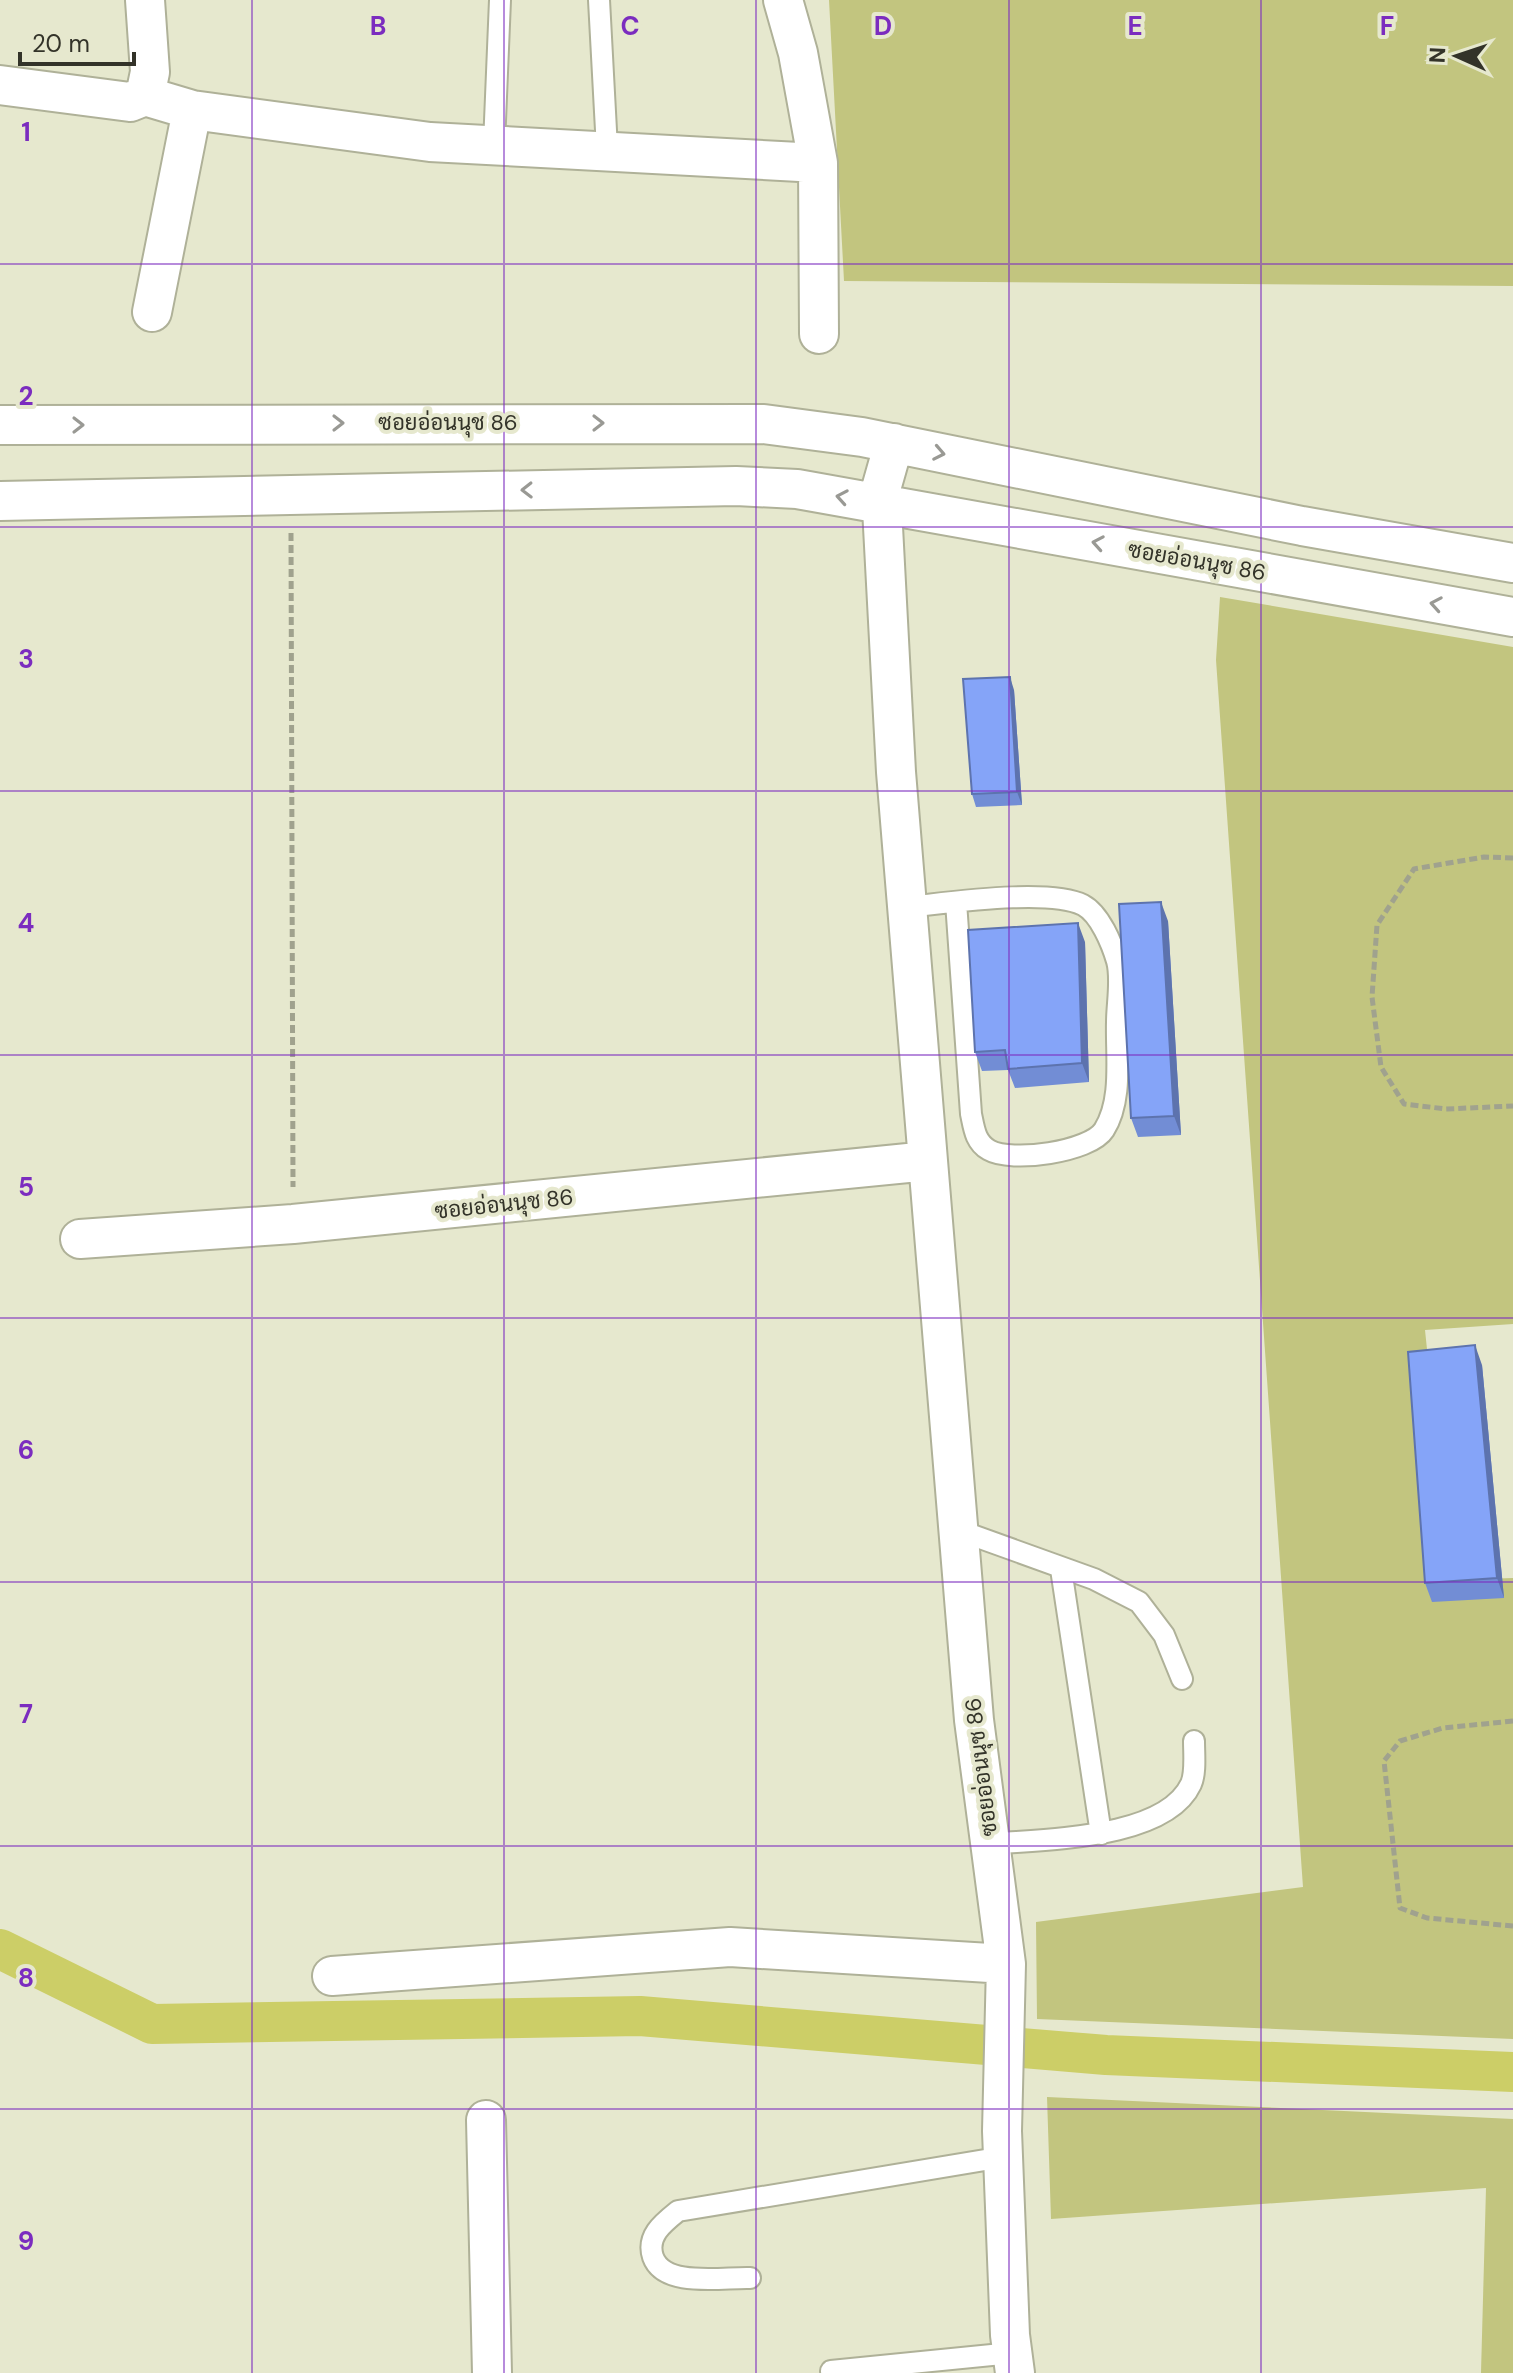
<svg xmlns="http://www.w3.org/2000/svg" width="1513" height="2373" font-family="'DM Sans',Sarabun,sans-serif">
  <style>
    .green { fill: #c2c57f }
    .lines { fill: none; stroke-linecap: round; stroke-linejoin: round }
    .canal { stroke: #ccce67; stroke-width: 40 }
    .service-casing { stroke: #afb198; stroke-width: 24 }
    .minor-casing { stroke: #afb198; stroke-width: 42 }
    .path { stroke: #a0a28e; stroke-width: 5; stroke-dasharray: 8 4; stroke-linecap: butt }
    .service { stroke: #fff; stroke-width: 20 }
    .minor { stroke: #fff; stroke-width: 38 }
    .wall { fill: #728dd5 }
    .shaded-wall { fill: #5d73ae }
    .building { fill: #85a4f8; stroke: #5d73ae; stroke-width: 2 }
    .oneway { stroke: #999994 }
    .grid { fill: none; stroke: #7b2cbf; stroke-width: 2; stroke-opacity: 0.55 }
    .labels { text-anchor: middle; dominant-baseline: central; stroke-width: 8; stroke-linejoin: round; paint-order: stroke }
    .street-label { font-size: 22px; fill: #333329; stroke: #e6e8ce }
    .grid-label { font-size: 26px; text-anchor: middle; font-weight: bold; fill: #7b2cbf; stroke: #e6e8ce; stroke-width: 8; stroke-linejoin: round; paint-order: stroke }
  </style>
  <rect width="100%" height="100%" fill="#e6e8ce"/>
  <path class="green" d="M829,0h684v286l-669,-5z
    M1220,597l293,50v677l-88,6 26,250 62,-2v461l-476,-20 -1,-97 267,-35 -87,-1227z
    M1047,2097l466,22v254h-32l5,-185 -435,31z"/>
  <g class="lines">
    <path class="canal" d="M0,1949l152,75 488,-8 466,39 407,17"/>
    <g class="service-casing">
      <path id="service" d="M599,0l8,149
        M494,145l6,-145
        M907,907c41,-4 141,-19 176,-2 17,9 29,39 34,56 5,18 0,43 0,61 -1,34 6,78 -13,108 -14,22 -93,33 -115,20 -14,-8 -15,-22 -18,-36l-15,-212
        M958,1530l136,49 45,23 25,33 18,44
        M1061,1569l40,265
        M990,1844c52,-5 175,-4 201,-60 5,-11 3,-30 3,-43
        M750,2278c-28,-1 -86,10 -97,-21 -7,-21 10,-34 25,-46l325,-54
        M831,2371l181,-18"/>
    </g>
    <g class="minor-casing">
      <path id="minor" d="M783,0l15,53 20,110 1,171
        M0,85l130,17 15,-6 5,-24 -5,-72
        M145,96l47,14 238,32 388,21
        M152,312l40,-202
        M0,425l764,-1 98,13 440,89 211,37
        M894,443l-13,46 15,283 78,948 32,244 -4,167 8,204 5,38
        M0,501l736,-15 61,3 716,128
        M80,1239l213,-15 635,-63
        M332,1976l398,-29 276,17
        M486,2120l6,253"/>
    </g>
    <path class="path" d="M291,533l2,654
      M1513,858l-29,-1 -70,12 -37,56 -5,72 9,70 23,37 42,5 67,-3
      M1513,1721l-70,7 -43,13 -16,20 16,147 27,10 86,8"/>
    <use href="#service" class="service"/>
    <use href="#minor" class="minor"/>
  </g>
  <path class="wall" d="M1014,690l8,115 -46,2 -4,-13z
    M1168,921l13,214 -43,2 -7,-19z
    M1085,942l4,140 -74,6 -7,-18 -26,1 -7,-19z
    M1482,1365l22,233 -72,4 -7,-19z"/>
  <path class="shaded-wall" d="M1010,677l4,13 8,115 -5,-13z
    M1161,902l7,19 13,214 -7,-19z
    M1078,923l7,19 4,140 -7,-19z
    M1475,1345l7,20 22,233 -7,-20z"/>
  <path class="building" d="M1010,677l7,115 -45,2 -9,-115z
    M1161,902l13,214 -43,2 -12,-214z
    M1078,923l4,140 -74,6 -3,-19 -30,2 -7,-122z
    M1475,1345l22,233 -72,5 -17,-231z"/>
  <defs><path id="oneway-chevron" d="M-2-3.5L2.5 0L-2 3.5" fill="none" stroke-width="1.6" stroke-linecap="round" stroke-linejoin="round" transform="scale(2)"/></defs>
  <g class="oneway">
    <use href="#oneway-chevron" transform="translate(338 423)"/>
    <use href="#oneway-chevron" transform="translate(598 423)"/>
    <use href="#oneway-chevron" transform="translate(78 425)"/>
    <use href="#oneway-chevron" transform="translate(939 453) rotate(11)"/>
    <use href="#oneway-chevron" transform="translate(527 490) rotate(179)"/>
    <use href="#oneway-chevron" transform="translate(842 497) rotate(-170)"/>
    <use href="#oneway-chevron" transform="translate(1098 543) rotate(-170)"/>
    <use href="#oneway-chevron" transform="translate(1436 604) rotate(-170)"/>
  </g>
  <path class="grid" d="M252,0v2373M504,0v2373M756,0v2373M1009,0v2373M1261,0v2373M0,264h1513M0,527h1513M0,791h1513M0,1055h1513M0,1318h1513M0,1582h1513M0,1846h1513M0,2109h1513"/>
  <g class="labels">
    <g class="street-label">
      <text x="448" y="422">ซอยอ่อนนุช 86</text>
      <text transform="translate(1197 561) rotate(10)">ซอยอ่อนนุช 86</text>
      <text transform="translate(504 1204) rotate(-6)">ซอยอ่อนนุช 86</text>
      <text transform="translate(981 1767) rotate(-97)">ซอยอ่อนนุช 86</text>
    </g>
  </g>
  <g class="grid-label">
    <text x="378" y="35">B</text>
    <text x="630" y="35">C</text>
    <text x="883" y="35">D</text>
    <text x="1135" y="35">E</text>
    <text x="1387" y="35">F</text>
    <text x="26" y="141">1</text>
    <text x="26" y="405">2</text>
    <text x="26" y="668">3</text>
    <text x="26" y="932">4</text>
    <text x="26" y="1196">5</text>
    <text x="26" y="1459">6</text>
    <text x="26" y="1723">7</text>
    <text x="26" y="1987">8</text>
    <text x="26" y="2250">9</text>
  </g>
  <g transform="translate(1457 56) rotate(273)" stroke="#e6e8ce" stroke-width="6" paint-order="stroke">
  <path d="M0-6L14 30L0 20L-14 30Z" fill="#333329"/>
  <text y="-12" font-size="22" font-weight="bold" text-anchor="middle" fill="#333329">N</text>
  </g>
  <path d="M20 52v12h114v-12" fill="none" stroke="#333329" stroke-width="4"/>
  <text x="32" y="52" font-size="24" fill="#333329" stroke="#e6e8ce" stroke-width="6" paint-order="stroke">20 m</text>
</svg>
